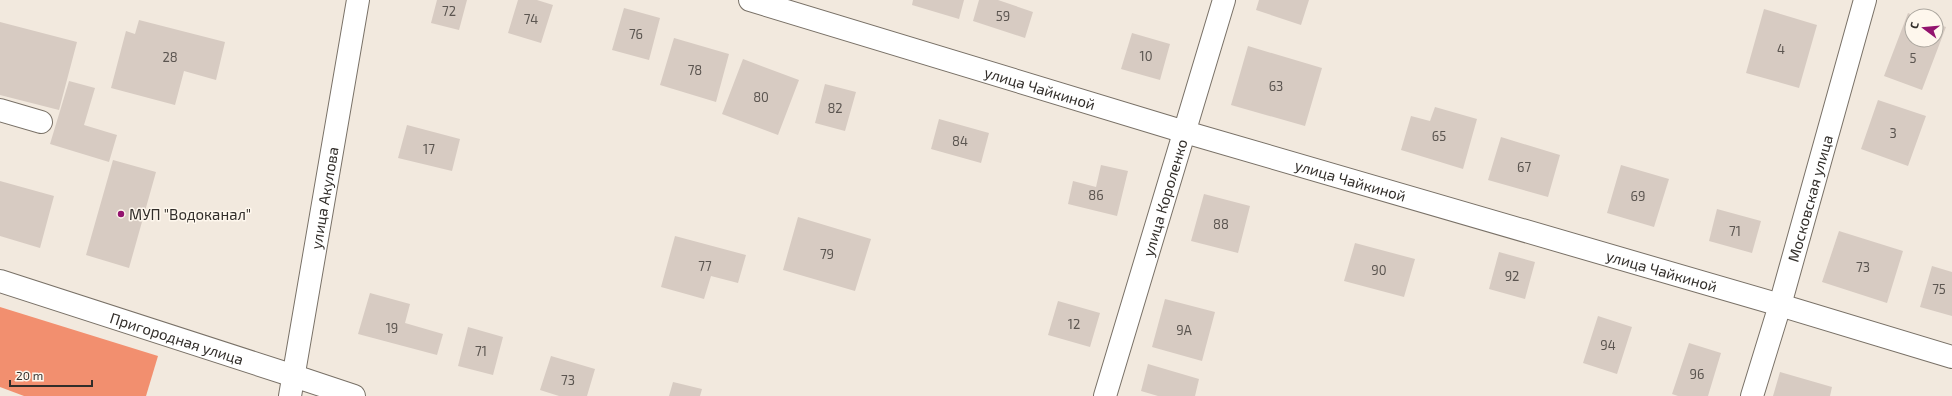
<svg xmlns="http://www.w3.org/2000/svg" width="1952" height="396" font-family="'Exo 2',sans-serif">
  <style>
    .forest { fill: #f28f6f }
    .building { fill: #d7cbc2 }
    .lines { fill: none; stroke-linecap: round; stroke-linejoin: round }
    .minor-casing { stroke: #797167; stroke-width: 24 }
    .major-casing { stroke: #797167; stroke-width: 24 }
    .minor { stroke: #fff; stroke-width: 22 }
    .major { stroke: #fff; stroke-width: 22 }
    .poi-dot { fill: #93136e; stroke: #fef7ed; stroke-width: 1.5 }
    .labels { text-anchor: middle; dominant-baseline: central; stroke-width: 3; stroke-linejoin: round; paint-order: stroke }
    .number-label { font-size: 13px; fill: #5b5550 }
    .street-label { font-size: 15px; fill: #322e2a; stroke: #fef7ed }
    .poi-label { font-size: 15px; fill: #322e2a; stroke: #fef7ed; text-anchor: start }
  </style>
  <rect width="100%" height="100%" fill="#f2e9de"/>
  <path class="forest" d="M0,307l158,49 -12,40h-122l-24,-9z"/>
  <path class="building" d="M437,0h30l-8,30 -28,-7z
    M518,0h19l16,5 -12,38 -33,-10z
    M913,0h51l-5,19 -47,-14z
    M979,0h19l35,12 -8,26 -52,-17z
    M1259,0h50l-8,25 -45,-15z
    M624,8l36,10 -11,42 -37,-10z
    M1764,9l53,16 -18,63 -53,-15z
    M1908,13l7,3h-3v24h24v-16l10,3 -24,63 -38,-14z
    M139,20l86,22 -9,38 -32,-9 -9,34 -64,-17 15,-57 9,3z
    M0,22l77,20 -18,68 -59,-15z
    M1132,33l38,11 -10,36 -39,-11z
    M674,38l55,16 -13,48 -56,-17z
    M1248,46l74,22 -17,58 -74,-21z
    M743,59l56,21 -21,55 -56,-21z
    M69,81l26,7 -11,37 33,10 -8,27 -59,-18z
    M825,84l31,8 -11,39 -30,-8z
    M1878,100l48,16 -18,50 -47,-17z
    M1435,107l42,12 -14,50 -62,-19 10,-34 19,5z
    M939,119l50,14 -8,30 -50,-14z
    M407,125l53,14 -8,32 -54,-13z
    M1501,137l59,18 -12,42 -60,-17z
    M113,160l43,12 -27,96 -43,-13z
    M1101,165l27,6 -11,45 -49,-12 5,-23 23,6z
    M1621,165l48,14 -15,48 -47,-14z
    M0,181l54,15 -14,52 -40,-12z
    M1204,194l46,12 -12,47 -47,-12z
    M1717,209l44,12 -9,32 -43,-12z
    M798,217l73,22 -16,52 -72,-21z
    M1839,231l64,20 -16,52 -65,-21z
    M675,236l71,19 -8,28 -27,-7 -7,23 -43,-12z
    M1355,243l60,16 -11,38 -60,-16z
    M1499,252l36,10 -10,37 -36,-10z
    M1932,266l20,6v44l-32,-9z
    M370,293l40,11 -5,19 38,11 -6,21 -79,-21z
    M1165,299l50,13 -13,49 -50,-14z
    M1058,301l42,12 -10,34 -42,-12z
    M1598,316l34,11 -15,47 -34,-11z
    M468,327l35,10 -10,38 -35,-9z
    M1689,343l32,10 -13,43h-30l-6,-2z
    M551,356l44,13 -8,27h-28l-19,-6z
    M1148,364l51,15 -4,17h-37l-17,-5z
    M1780,372l52,15 -2,9h-57z
    M673,382l29,7 -2,7h-31z"/>
  <g class="lines">
    <g class="minor-casing">
      <g id="minor">
        <path id="s1" d="M750,0l435,132 595,173 172,52"/>
        <path d="M0,110l41,12"/>
        <path id="s2" d="M0,281l294,95"/>
        <path id="s3" d="M1105,396l119,-396"/>
        <path id="s4" d="M1752,396l28,-91 85,-305"/>
      </g>
    </g>
    <g class="major-casing">
      <g id="major">
        <path d="M294,376l60,20"/>
        <path id="s5" d="M290,396l68,-396"/>
      </g>
    </g>
    <use href="#minor" class="minor"/>
    <use href="#major" class="major"/>
  </g>
  <circle class="poi-dot" cx="121" cy="214" r="4"/>
  <g class="labels">
    <g class="number-label">
      <text x="449" y="11">72</text>
      <text x="1003" y="16">59</text>
      <text x="531" y="19">74</text>
      <text x="636" y="34">76</text>
      <text x="1781" y="49">4</text>
      <text x="1146" y="56">10</text>
      <text x="170" y="57">28</text>
      <text x="1913" y="58">5</text>
      <text x="695" y="70">78</text>
      <text x="1276" y="86">63</text>
      <text x="761" y="97">80</text>
      <text x="835" y="108">82</text>
      <text x="1893" y="133">3</text>
      <text x="1439" y="136">65</text>
      <text x="960" y="141">84</text>
      <text x="429" y="149">17</text>
      <text x="1524" y="167">67</text>
      <text x="1096" y="195">86</text>
      <text x="1638" y="196">69</text>
      <text x="1221" y="224">88</text>
      <text x="1735" y="231">71</text>
      <text x="827" y="254">79</text>
      <text x="705" y="266">77</text>
      <text x="1863" y="267">73</text>
      <text x="1379" y="270">90</text>
      <text x="1512" y="276">92</text>
      <text x="1939" y="289">75</text>
      <text x="1074" y="324">12</text>
      <text x="392" y="328">19</text>
      <text x="1184" y="330">9А</text>
      <text x="1608" y="345">94</text>
      <text x="481" y="351">71</text>
      <text x="1697" y="374">96</text>
      <text x="568" y="380">73</text>
    </g>
    <g class="street-label">
      <text stroke="none"><textPath href="#s1" startOffset="303">улица Чайкиной</textPath></text>
      <text stroke="none"><textPath href="#s1" startOffset="627">улица Чайкиной</textPath></text>
      <text stroke="none"><textPath href="#s5" startOffset="201">улица Акулова</textPath></text>
      <text stroke="none"><textPath href="#s3" startOffset="207">улица Короленко</textPath></text>
      <text stroke="none"><textPath href="#s4" startOffset="206">Московская улица</textPath></text>
      <text stroke="none"><textPath href="#s1" startOffset="951">улица Чайкиной</textPath></text>
      <text stroke="none"><textPath href="#s2" startOffset="186">Пригородная улица</textPath></text>
    </g>
    <g class="poi-label">
      <text x="129" y="214">МУП "Водоканал"</text>
    </g>
  </g>
  <g transform="translate(1924 28) rotate(286)"><circle r="19" fill="#fef7ed" stroke="#aca79f"/>
  <path d="M0-3L7 15L0 10L-7 15Z" fill="#93136e"/>
  <text y="-6" font-size="11" font-weight="bold" text-anchor="middle" fill="#322e2a">С</text>
  </g>
  <path d="M10 380v6h82v-6" fill="none" stroke="#322e2a" stroke-width="2"/>
  <text x="16" y="380" font-size="12" fill="#322e2a" stroke="#fef7ed" stroke-width="3" paint-order="stroke">20 m</text>
</svg>
